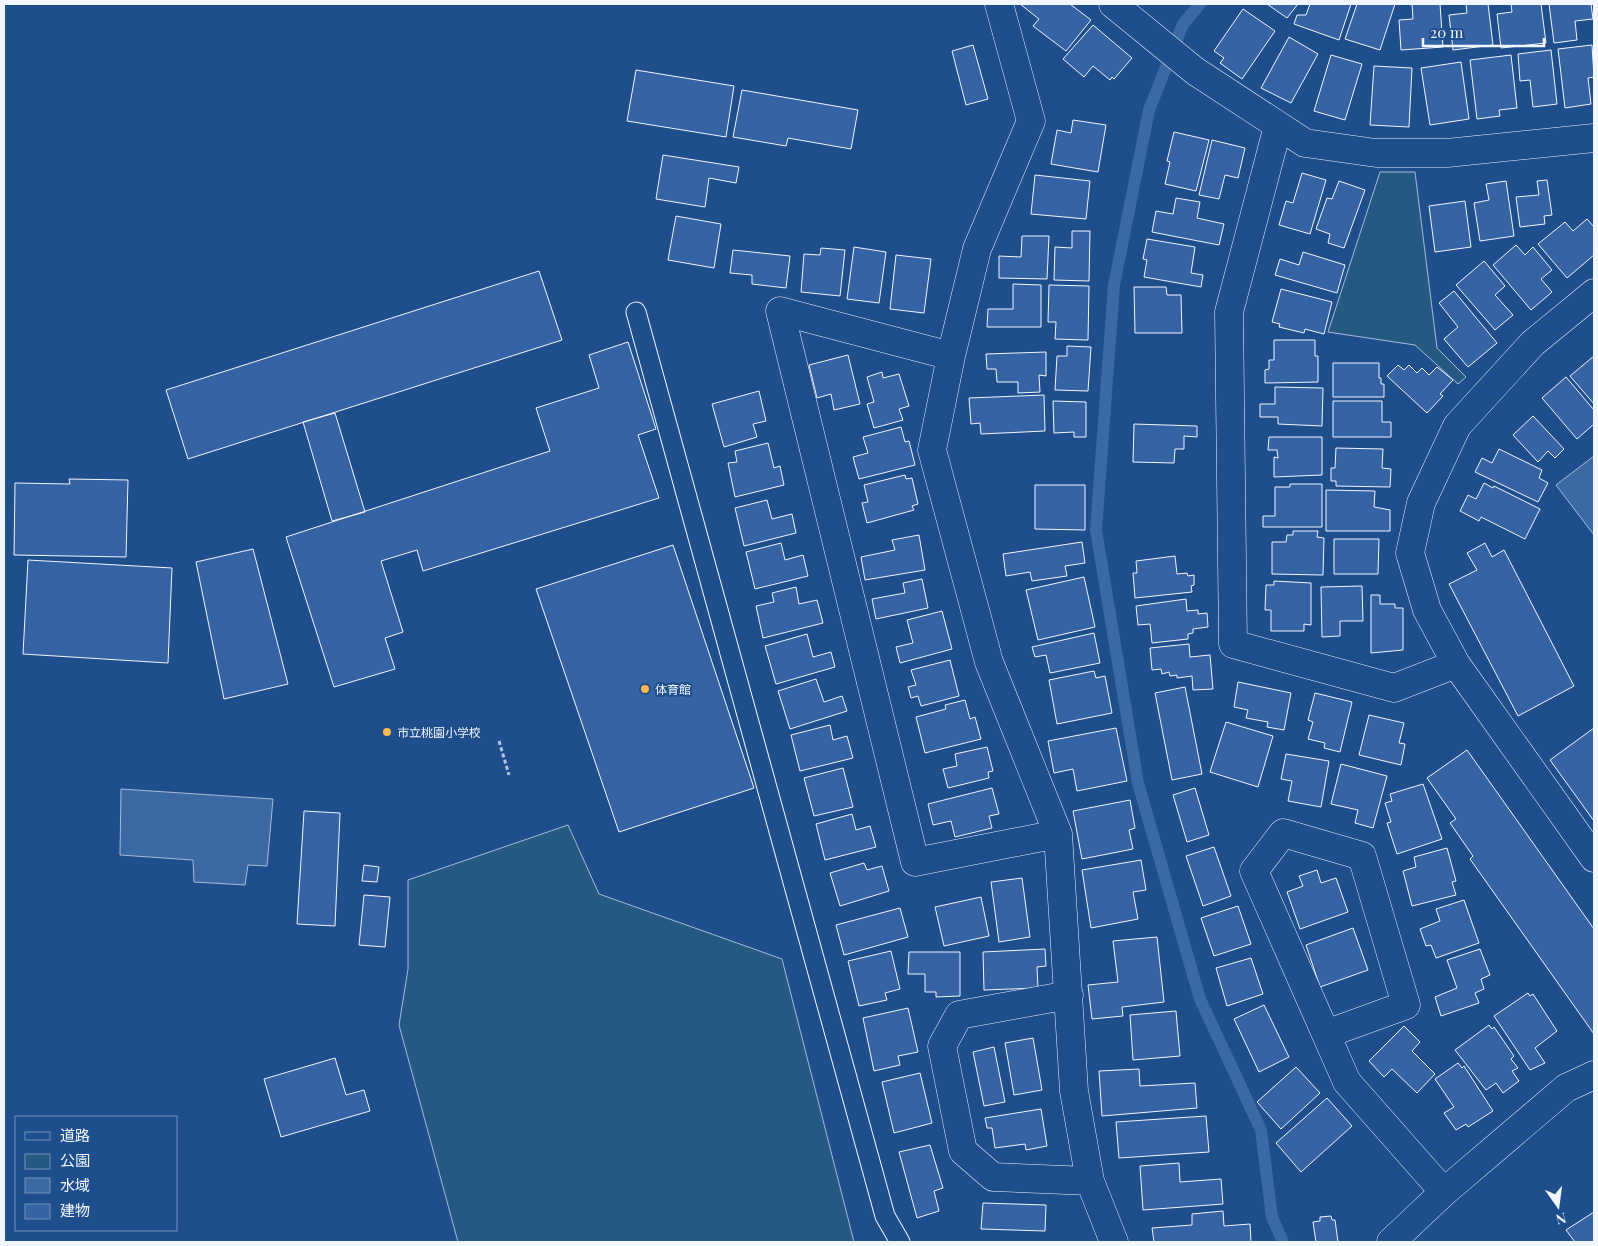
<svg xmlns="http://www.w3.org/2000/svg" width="1598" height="1246" font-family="'Playfair Display','Noto Sans JP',serif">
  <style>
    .green { fill: #245a82; stroke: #a8bbd7 }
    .water { fill: #3b69a3; stroke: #a8bbd7 }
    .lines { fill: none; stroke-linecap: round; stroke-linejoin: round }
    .stream { stroke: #3b69a3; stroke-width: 12 }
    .building { fill: #3563a3; stroke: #f2f6ff }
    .service-casing { stroke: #f2f6ff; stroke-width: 21 }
    .minor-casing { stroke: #f2f6ff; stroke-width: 29 }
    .path { stroke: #b3c4dc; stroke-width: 3; stroke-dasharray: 4 2.5; stroke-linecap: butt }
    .service { stroke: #1f4e8c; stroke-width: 19 }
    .minor { stroke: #1f4e8c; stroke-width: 28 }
    .poi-dot { fill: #ffb74d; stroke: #1f4e8c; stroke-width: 2 }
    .labels { text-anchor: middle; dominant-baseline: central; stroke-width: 4; stroke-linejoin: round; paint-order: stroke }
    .poi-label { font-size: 12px; fill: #f2f6ff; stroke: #1f4e8c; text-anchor: start }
  </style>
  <rect width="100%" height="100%" fill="#1f4e8c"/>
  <path class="green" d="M1380,172h35l22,176 29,29 -8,7 -43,-39 -87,-13z
    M568,825l31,69 183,65 72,283h-396l-59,-217 9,-56v-89z"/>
  <path class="water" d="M1594,456v79l-38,-50z
    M121,789l152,10 -6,67 -19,-1 -3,20 -51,-3 -1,-22 -73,-5z"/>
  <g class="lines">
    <path class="stream" d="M1200,4l-17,20 -34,86 -35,175 -18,245 42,253 62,216 61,131 11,87 11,25"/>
  </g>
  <path class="building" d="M1020,4h50l21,16 -25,31 -33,-25 6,-7z
    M1267,4h31l-11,14z
    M1310,4h41l-12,36 -45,-16 3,-9h9z
    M1357,4h38l-15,46 -35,-11z
    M1412,4h28l3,43 -42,3 -2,-30 14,-1z
    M1466,4h22l5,41 -40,5 -4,-35 18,-2z
    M1511,4h30l5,39 -45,5 -4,-34 15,-2z
    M1549,4h42l2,15 -18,2 2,19 -23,3z
    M1243,9l32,22 -33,48 -22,-16 4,-5 -10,-7z
    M1093,25l39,33 -18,21 -2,-2 -2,3 -17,-14 -9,11 -21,-18z
    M1289,37l29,17 -27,49 -30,-15z
    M973,45l15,54 -22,6 -14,-54z
    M1592,45l2,32 -6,1 3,26 -26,4 -7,-59z
    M1551,50l6,54 -24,3 -3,-27 -10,1 -2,-27z
    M1331,55l31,9 -17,56 -31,-9z
    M1511,55l6,53 -18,2 1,6 -23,3 -7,-59z
    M1461,62l8,57 -39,6 -9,-57z
    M1374,66l38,2 -3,59 -39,-2z
    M636,70l98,16 -8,51 -99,-16z
    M742,90l116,20 -7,39 -63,-11 -2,8 -53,-9z
    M1073,120l33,5 -8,47 -47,-8 6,-34 14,3z
    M1174,132l35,8 -13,51 -31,-7 5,-22 -3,-1z
    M1212,140l33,8 -7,30 -13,-3 -6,24 -20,-4z
    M663,155l76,12 -3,16 -27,-5 -4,29 -49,-8z
    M1302,173l24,7 -16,54 -31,-9 7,-24 7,2z
    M1035,175l55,6 -4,38 -55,-5z
    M1547,180l5,35 -8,1 1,8 -25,3 -4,-30 23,-2 -2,-14z
    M1339,181l26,9 -21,58 -16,-5 2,-9 -14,-5 11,-31 5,1z
    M1506,181l8,55 -34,5 -6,-38 15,-3 -3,-16z
    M1176,198l24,4 -3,16 27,6 -5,21 -67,-13 4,-21 17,3z
    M1465,201l6,46 -36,5 -6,-46z
    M676,216l45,8 -7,44 -46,-8z
    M1587,219l7,8v28l-27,23 -29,-34 27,-22 8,9z
    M1072,231h18l-1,50 -35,-1 1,-33 17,1z
    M1022,236h27l-2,43 -48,-1v-22l22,1z
    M1147,239l48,8 -4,26 12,2 -2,12 -57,-10 3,-17 -4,-1z
    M1516,245l9,10 8,-8 19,23 -11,9 11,13 -21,18 -38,-45z
    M854,247l32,5 -7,51 -32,-4z
    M821,248l24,2 -5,46 -39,-4 3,-38 16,1z
    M733,250l57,6 -4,32 -34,-4v-9l-22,-2z
    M1303,252l42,13 -8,28 -62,-18 5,-16 19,6z
    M896,255l35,4 -7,54 -34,-4z
    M1484,261l21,25 -10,9 18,20 -18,15 -39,-45z
    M539,271l23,69 -374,119 -22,-69z
    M1013,284l28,1v42h-54l1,-18h25z
    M1049,285l40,1 -1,54 -33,-1 1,-17h-8z
    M1134,287h32l1,8h14l1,38h-47z
    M1281,289l51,13 -8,32 -19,-5 -1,4 -25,-6 1,-3 -8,-2z
    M1454,291l43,52 -29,24 -24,-28 14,-12 -19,-24z
    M1274,340h41v16h3v26l-53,1v-13l4,-1v-9h5z
    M628,342l28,87 -18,6 21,63 -236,73 -6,-21 -36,11 22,71 -18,6 10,31 -61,18 -48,-150 264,-86 -14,-43 63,-20 -10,-33z
    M1067,346l24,1 -3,44 -33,-1 2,-34h10z
    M1046,352v24l-7,-1 1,17 -22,1v-11h-21l-1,-13h-9l-1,-15z
    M848,355l12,49 -26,6 -3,-16 -14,4 -8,-33z
    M1594,356v48l-24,-28z
    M1333,363h46v15h2v6h3v13h-51z
    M1398,365l6,5 5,-5 8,8 5,-5 7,7 8,-8 16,13 -13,14 3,2 -16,17 -40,-37z
    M882,372l1,6 16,-4 10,32 -10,3 4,11 -29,8 -7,-24 7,-2 -7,-25z
    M1566,377l28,33v14l-17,15 -35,-41z
    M1275,387l48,1 -1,38 -44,-2v-7h-18v-13h15z
    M759,391l7,30 -13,3 4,13 -33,10 -12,-43z
    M1044,395l1,36 -64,3 -1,-11 -9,1 -2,-26z
    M1053,401l33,1v35h-12v-5l-20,1z
    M1333,401h49v21h9v15h-58z
    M335,413l30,99 -33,9 -29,-99z
    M1533,416l31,33 -9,9 -7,-7 -10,11 -25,-27z
    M1134,424l63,2v11l-13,-1v13h-9l-1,14 -41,-1z
    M901,427l4,15 4,-1 6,24 -56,14 -6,-22 15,-4 -5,-16z
    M1269,437h53v38l-48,2v-20l4,1 -1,-8h-9z
    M768,443l6,25 6,-2 4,19 -49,12 -7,-34 9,-1 -2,-11z
    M1336,448l47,1 -1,19 9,1 -1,18 -54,-1v-5h-5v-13h4z
    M1499,449l43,21 -3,8 9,5 -10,19 -63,-30 7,-14 10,5z
    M905,475l1,4 6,-1 6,26 -6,2 2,4 -47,13 -5,-20 6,-1 -4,-17z
    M69,479l59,1 -2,77 -112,-2 1,-72 55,1z
    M1484,483l9,5 1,-2 46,23 -15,30 -44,-22 -2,4 -19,-10 8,-16 8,4z
    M1290,484h32v43h-59v-11h12v-29h15z
    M1035,485h50v45l-50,-1z
    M1326,490l49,1 -1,16 16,3v21h-64z
    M767,500l5,19 20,-5 4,19 -52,13 -9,-38z
    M1293,531h25l-1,6 7,1 -1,37 -51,-1v-32h14l1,-7h6z
    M919,535l6,35 -60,10 -4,-23 34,-7 -3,-10z
    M1334,539h45l-1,35h-44z
    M1082,542l3,21 -20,3 2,10 -35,5 -2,-9 -24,4 -3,-22z
    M781,543l4,17 18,-5 5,21 -53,13 -9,-37z
    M1485,543l7,14 12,-7 70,136 -56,30 -69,-132 28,-14 -10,-17z
    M673,545l81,243 -135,44 -83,-243z
    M253,549l35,135 -64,15 -28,-137z
    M1175,556l2,18 10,-1 1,3 6,-1v10l-3,1 1,6 -57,6 -2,-25h4l-1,-12z
    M28,560l144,8 -4,95 -145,-9z
    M1084,577l11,50 -57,13 -12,-50z
    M922,579l6,29 -52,11 -4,-20 33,-6 -2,-10z
    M1274,581l37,2v42l-7,-1v7h-33v-21h-6l1,-25h8z
    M1362,586l1,35h-23v15l-18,1 -1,-50z
    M796,587l3,17 18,-4 6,23 -60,15 -7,-32 18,-4 -2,-9z
    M1371,595h9v9h15v4h8v42l-32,3z
    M1186,599l1,12 11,-1v4l9,-1 1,14 -15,2v4l-5,1v5l-36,4 -2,-19 -12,1 -2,-19z
    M942,611l10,38 -52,14 -4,-16 17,-4 -6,-23z
    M1094,633l6,30 -50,10 -4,-18 -11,2 -3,-10z
    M807,634l6,23 18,-5 4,15 -59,17 -11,-38z
    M1189,644l1,13 20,-2 3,34 -20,1 -1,-14 -15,2v-3l-7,1 -1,-4 -7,2 -1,-5 -9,1 -2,-22z
    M950,660l9,36 -38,10 -3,-10 -7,2 -3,-11 8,-2 -5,-15z
    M1094,671l2,7 9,-2 7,37 -55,11 -8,-44z
    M816,679l8,23 18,-6 5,15 -57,18 -12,-38z
    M1238,682l53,11 -7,37 -17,-3 1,-5 -22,-4 2,-8 -14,-3z
    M1185,687l17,87 -30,6 -17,-87z
    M1315,693l37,9 -12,50 -16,-4 1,-5 -17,-4 5,-17 -5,-2z
    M965,700l5,19 5,-2 6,22 -56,14 -9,-36 30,-8 -1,-4z
    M1369,715l35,8 -5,20 6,1 -4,21 -42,-10z
    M1226,722l47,14 -15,51 -48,-15z
    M830,725l3,15 14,-4 6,22 -53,13 -9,-36z
    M1116,728l11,53 -50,10 -4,-22 -19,4 -6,-32z
    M1594,728v93l-44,-61z
    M987,747l6,24 -5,1 1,6 -41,10 -5,-19 14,-3 -2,-12z
    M1467,750l127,179v105l-124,-175 3,-3 -23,-33 6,-4 -29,-41z
    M1286,754l43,7 -8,46 -33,-6 4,-20 -11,-2z
    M1341,764l46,12 -14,52 -18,-5 3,-13 -27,-6z
    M843,768l10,39 -39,9 -10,-38z
    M1423,784l19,55 -45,15 -10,-31 4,-1 -6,-19 7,-2 -2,-7z
    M992,788l7,26 -10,2 3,12 -37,9 -4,-16 -18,4 -5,-21z
    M1195,788l14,47 -22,7 -14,-47z
    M1130,800l5,28 -6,2 4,19 -51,10 -9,-48z
    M304,811l36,2 -5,113 -38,-2z
    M852,814l4,16 14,-4 6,21 -51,13 -9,-36z
    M1214,847l17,49 -28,10 -17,-50z
    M1447,848l9,33 -4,1 4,13 -44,11 -9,-35 13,-4 -2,-10z
    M1141,860l5,30 -13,2 5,27 -47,9 -9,-58z
    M864,863l3,7 15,-4 7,25 -49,15 -10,-33z
    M364,865l15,2 -2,15 -15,-1z
    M1317,870l4,13 15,-5 12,34 -48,17 -13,-37 16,-6 -4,-10z
    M1022,878l8,59 -31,5 -8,-60z
    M364,895l26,2 -5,50 -26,-2z
    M981,897l8,39 -45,10 -9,-39z
    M1464,900l15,43 -43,15 -5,-13 -5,1 -6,-17 20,-8 -4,-12z
    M1238,906l13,38 -37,12 -13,-38z
    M900,908l8,29 -64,18 -8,-30z
    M1353,928l15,42 -48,17 -14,-42z
    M1157,937l7,65 -42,5 1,9 -31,3 -4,-34 30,-3 -5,-41z
    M1045,949l1,17 -9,1 1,21 -54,2 -1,-38z
    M1480,949l10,26 -9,4 3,10 -9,4 4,10 -38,13 -6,-19 22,-9 -10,-28z
    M891,951l9,38 -15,4 2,7 -28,6 -11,-45z
    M909,952h51v44l-24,1v-5h-11v-18h-17z
    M1251,958l12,36 -36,12 -11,-38z
    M1528,993l2,3 3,-2 24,37 -22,17 10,15 -15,7 -36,-54z
    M1264,1005l25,52 -30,15 -25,-53z
    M908,1008l10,44 -20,4 2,9 -26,6 -11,-53z
    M1176,1011l4,45 -47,4 -3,-45z
    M1489,1025l3,4 2,-2 20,29 -3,3 7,9 -6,3 7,10 -16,12 -7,-10 -10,7 -31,-40z
    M1404,1026l16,16 -8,9 23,23 -18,19 -25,-24 -8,8 -15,-16z
    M1033,1038l9,52 -28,5 -9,-52z
    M994,1047l11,55 -21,4 -11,-54z
    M335,1058l11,37 18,-5 6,21 -89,26 -17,-58z
    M1458,1063l4,5 2,-2 29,45 -25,16 -2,-3 -10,6 -12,-17 10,-6 -19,-28z
    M1296,1067l24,26 -39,36 -24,-27z
    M1139,1069l1,17 55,-3 2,25 -95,8 -3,-45z
    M920,1073l12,50 -38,10 -12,-51z
    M1327,1098l25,28 -51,46 -25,-29z
    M1041,1109l6,37 -21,4 -1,-6 -30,4 -3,-20h-5l-2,-10z
    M1206,1116l3,36 -90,6 -3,-36z
    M930,1145l13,43 -9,3 5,20 -22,7 -18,-66z
    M1179,1163l1,19 41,-3 2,25 -80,6 -3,-44z
    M983,1203l63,2 -1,26 -64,-2z
    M1223,1211l1,15 26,-2 1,18h-97l-2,-14 40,-3v-11z
    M1594,1212v30h-19l-9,-12z
    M1331,1216l1,4h3l3,22h-22l-3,-20 7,-1v-4z"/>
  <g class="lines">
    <g class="service-casing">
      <path id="service" d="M636,312l249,904 15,26"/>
    </g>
    <g class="minor-casing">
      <path id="minor" d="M999,4l32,117 -54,128 -26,107 -19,94 57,212 69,172 16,257 16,90 24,61
        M1113,4l82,67 110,72 71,10h71l147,-15
        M1278,126l-49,186 4,332 161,44 62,-24
        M1594,293l-61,50 -76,83 -36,77 -11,50 17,57 29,54 138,194
        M951,356l-171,-45 135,551 143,-28
        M1069,995l-110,20 -17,31 21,105 30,26 97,4
        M1326,1034l80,-29 -44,-149 -79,-23 -29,38 93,211 97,110
        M1391,1242l53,-50 122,-104 28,-13"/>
    </g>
    <path class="path" d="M499,741l10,34"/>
    <use href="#service" class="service"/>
    <use href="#minor" class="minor"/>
  </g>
  <g class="poi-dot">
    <circle cx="645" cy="689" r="5"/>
    <circle cx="387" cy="732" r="5"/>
  </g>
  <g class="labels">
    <g class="poi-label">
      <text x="655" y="689">体育館</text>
      <text x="397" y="732">市立桃園小学校</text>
    </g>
  </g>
  <rect width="1598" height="1246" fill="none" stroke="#f2f6ff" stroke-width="10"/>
  <rect x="15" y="1116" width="162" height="115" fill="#1f4e8c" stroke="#7391ba"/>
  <rect x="25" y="1132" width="25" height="8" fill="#1f4e8c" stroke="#7391ba"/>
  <text x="60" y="1141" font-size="15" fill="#f2f6ff">道路</text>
  <rect x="25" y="1154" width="25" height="15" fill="#245a82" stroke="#7391ba"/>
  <text x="60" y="1166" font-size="15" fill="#f2f6ff">公園</text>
  <rect x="25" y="1178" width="25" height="15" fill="#3b69a3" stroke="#7391ba"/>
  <text x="60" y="1191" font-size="15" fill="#f2f6ff">水域</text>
  <rect x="25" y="1204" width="25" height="15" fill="#3563a3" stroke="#7391ba"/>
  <text x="60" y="1216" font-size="15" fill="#f2f6ff">建物</text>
  <g transform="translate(1558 1206) rotate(166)" stroke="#1f4e8c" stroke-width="4" paint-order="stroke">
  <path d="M0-4L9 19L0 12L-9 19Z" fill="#f2f6ff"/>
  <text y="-8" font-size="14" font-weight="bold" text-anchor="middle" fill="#f2f6ff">N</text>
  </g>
  <path d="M1423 38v8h121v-8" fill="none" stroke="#f2f6ff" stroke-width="2.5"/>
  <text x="1430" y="38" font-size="15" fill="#f2f6ff" stroke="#1f4e8c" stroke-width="4" paint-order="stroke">20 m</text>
</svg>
